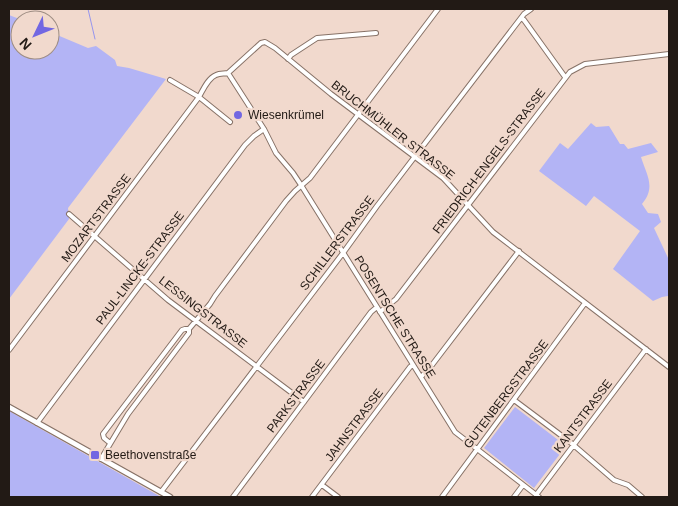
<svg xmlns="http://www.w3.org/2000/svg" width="678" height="506" font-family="Arial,sans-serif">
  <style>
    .green { fill: #b3b4f5 }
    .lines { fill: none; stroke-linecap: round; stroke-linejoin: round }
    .stream { stroke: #9695ee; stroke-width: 1 }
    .minor-casing { stroke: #877267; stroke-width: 6 }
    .tertiary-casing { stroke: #877267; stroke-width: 7 }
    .minor { stroke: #fff; stroke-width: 4 }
    .tertiary { stroke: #fff; stroke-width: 4.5 }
    .poi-dot { fill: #7267e2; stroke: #f1d9cd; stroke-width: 2 }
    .labels { text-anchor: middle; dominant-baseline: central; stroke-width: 4.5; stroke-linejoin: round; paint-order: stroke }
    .poi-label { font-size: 12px; fill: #221a15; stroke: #f1d9cd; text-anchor: start }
    .street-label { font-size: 12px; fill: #221a15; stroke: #f1d9cd }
  </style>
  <rect width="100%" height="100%" fill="#f1d9cd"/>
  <path class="green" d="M9,15l13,5h-2v30h30v-18l38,16 8,-2 19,14 2,6 12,2 37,11 -98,129 1,11 -60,80z
    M591,123l5,4 13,-1 11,18h4l4,5 23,-6 7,9 -17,5c6,19 15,30 1,47l6,9 10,1 3,8 -7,6 15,32v34l-1,2 -6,1 -9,4 -40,-32 27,-38 -46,-35 -8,10 -47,-35 21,-28 8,6z
    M515,407l51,39 -32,42 -50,-40z
    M9,411l152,86h-152z"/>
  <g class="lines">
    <path class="stream" d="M88,9l7,30"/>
    <g class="minor-casing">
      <path id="minor" d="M521,18l3,2 41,57
        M288,59l3,-4 26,-17 59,-5
        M228,73l36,56 12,24 17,20 8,12 154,247 84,65
        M170,80l29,17 31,25
        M69,214l99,86 136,102
        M380,312l16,-13 174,-227 15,-8 84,-10
        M9,350l190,-253c4,-7 9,-19 17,-22 4,-2 8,-1 12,-2l33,-30 4,-1 10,6 56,46 112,84 50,54 176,135
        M421,377l11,-12 87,-114
        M514,400l56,42 44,38 14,5 14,12
        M37,423l208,-278 9,-9 10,-7
        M110,443l-6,-5 -1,-4 79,-104 3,-1h4
        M101,459l27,-45 61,-81v-4l21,-25 5,-8 71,-95 9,-10 15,-13 128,-169
        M322,485l16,12
        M161,492l182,-239 34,-47 147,-192 7,-5
        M536,495l110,-146
        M233,497l138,-185 6,-5
        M312,497l98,-130 3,-2
        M442,497l143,-194
        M514,497l9,-12"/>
    </g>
    <g class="tertiary-casing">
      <path id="tertiary" d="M9,407l161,90"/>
    </g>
    <use href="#minor" class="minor"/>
    <use href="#tertiary" class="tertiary"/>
  </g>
  <g class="poi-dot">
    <circle cx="238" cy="115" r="5"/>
    <rect x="90" y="450" width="10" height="10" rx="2.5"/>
  </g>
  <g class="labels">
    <g class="poi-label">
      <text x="248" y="115">Wiesenkrümel</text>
      <text x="105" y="455">Beethovenstraße</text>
    </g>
    <g class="street-label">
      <text transform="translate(393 130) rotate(38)">BRUCHMÜHLER STRASSE</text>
      <text transform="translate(489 161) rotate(-53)">FRIEDRICH-ENGELS-STRASSE</text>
      <text transform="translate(96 218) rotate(-53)">MOZARTSTRASSE</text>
      <text transform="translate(337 243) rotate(-53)">SCHILLERSTRASSE</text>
      <text transform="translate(140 268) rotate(-53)">PAUL-LINCKE-STRASSE</text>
      <text transform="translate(203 312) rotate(38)">LESSINGSTRASSE</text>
      <text transform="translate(395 317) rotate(58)">POSENTSCHE STRASSE</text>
      <text transform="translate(506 394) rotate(-53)">GUTENBERGSTRASSE</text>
      <text transform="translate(296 396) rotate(-53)">PARKSTRASSE</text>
      <text transform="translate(583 416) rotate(-53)">KANTSTRASSE</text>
      <text transform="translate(354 425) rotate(-53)">JAHNSTRASSE</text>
    </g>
  </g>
  <rect width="678" height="506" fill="none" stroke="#221a15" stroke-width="20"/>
  <g transform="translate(35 35) rotate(227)"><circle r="24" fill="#f1d9cd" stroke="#9e8d83"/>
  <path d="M0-4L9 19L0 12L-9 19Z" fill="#7267e2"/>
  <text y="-8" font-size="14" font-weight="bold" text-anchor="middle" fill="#221a15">N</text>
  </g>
</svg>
